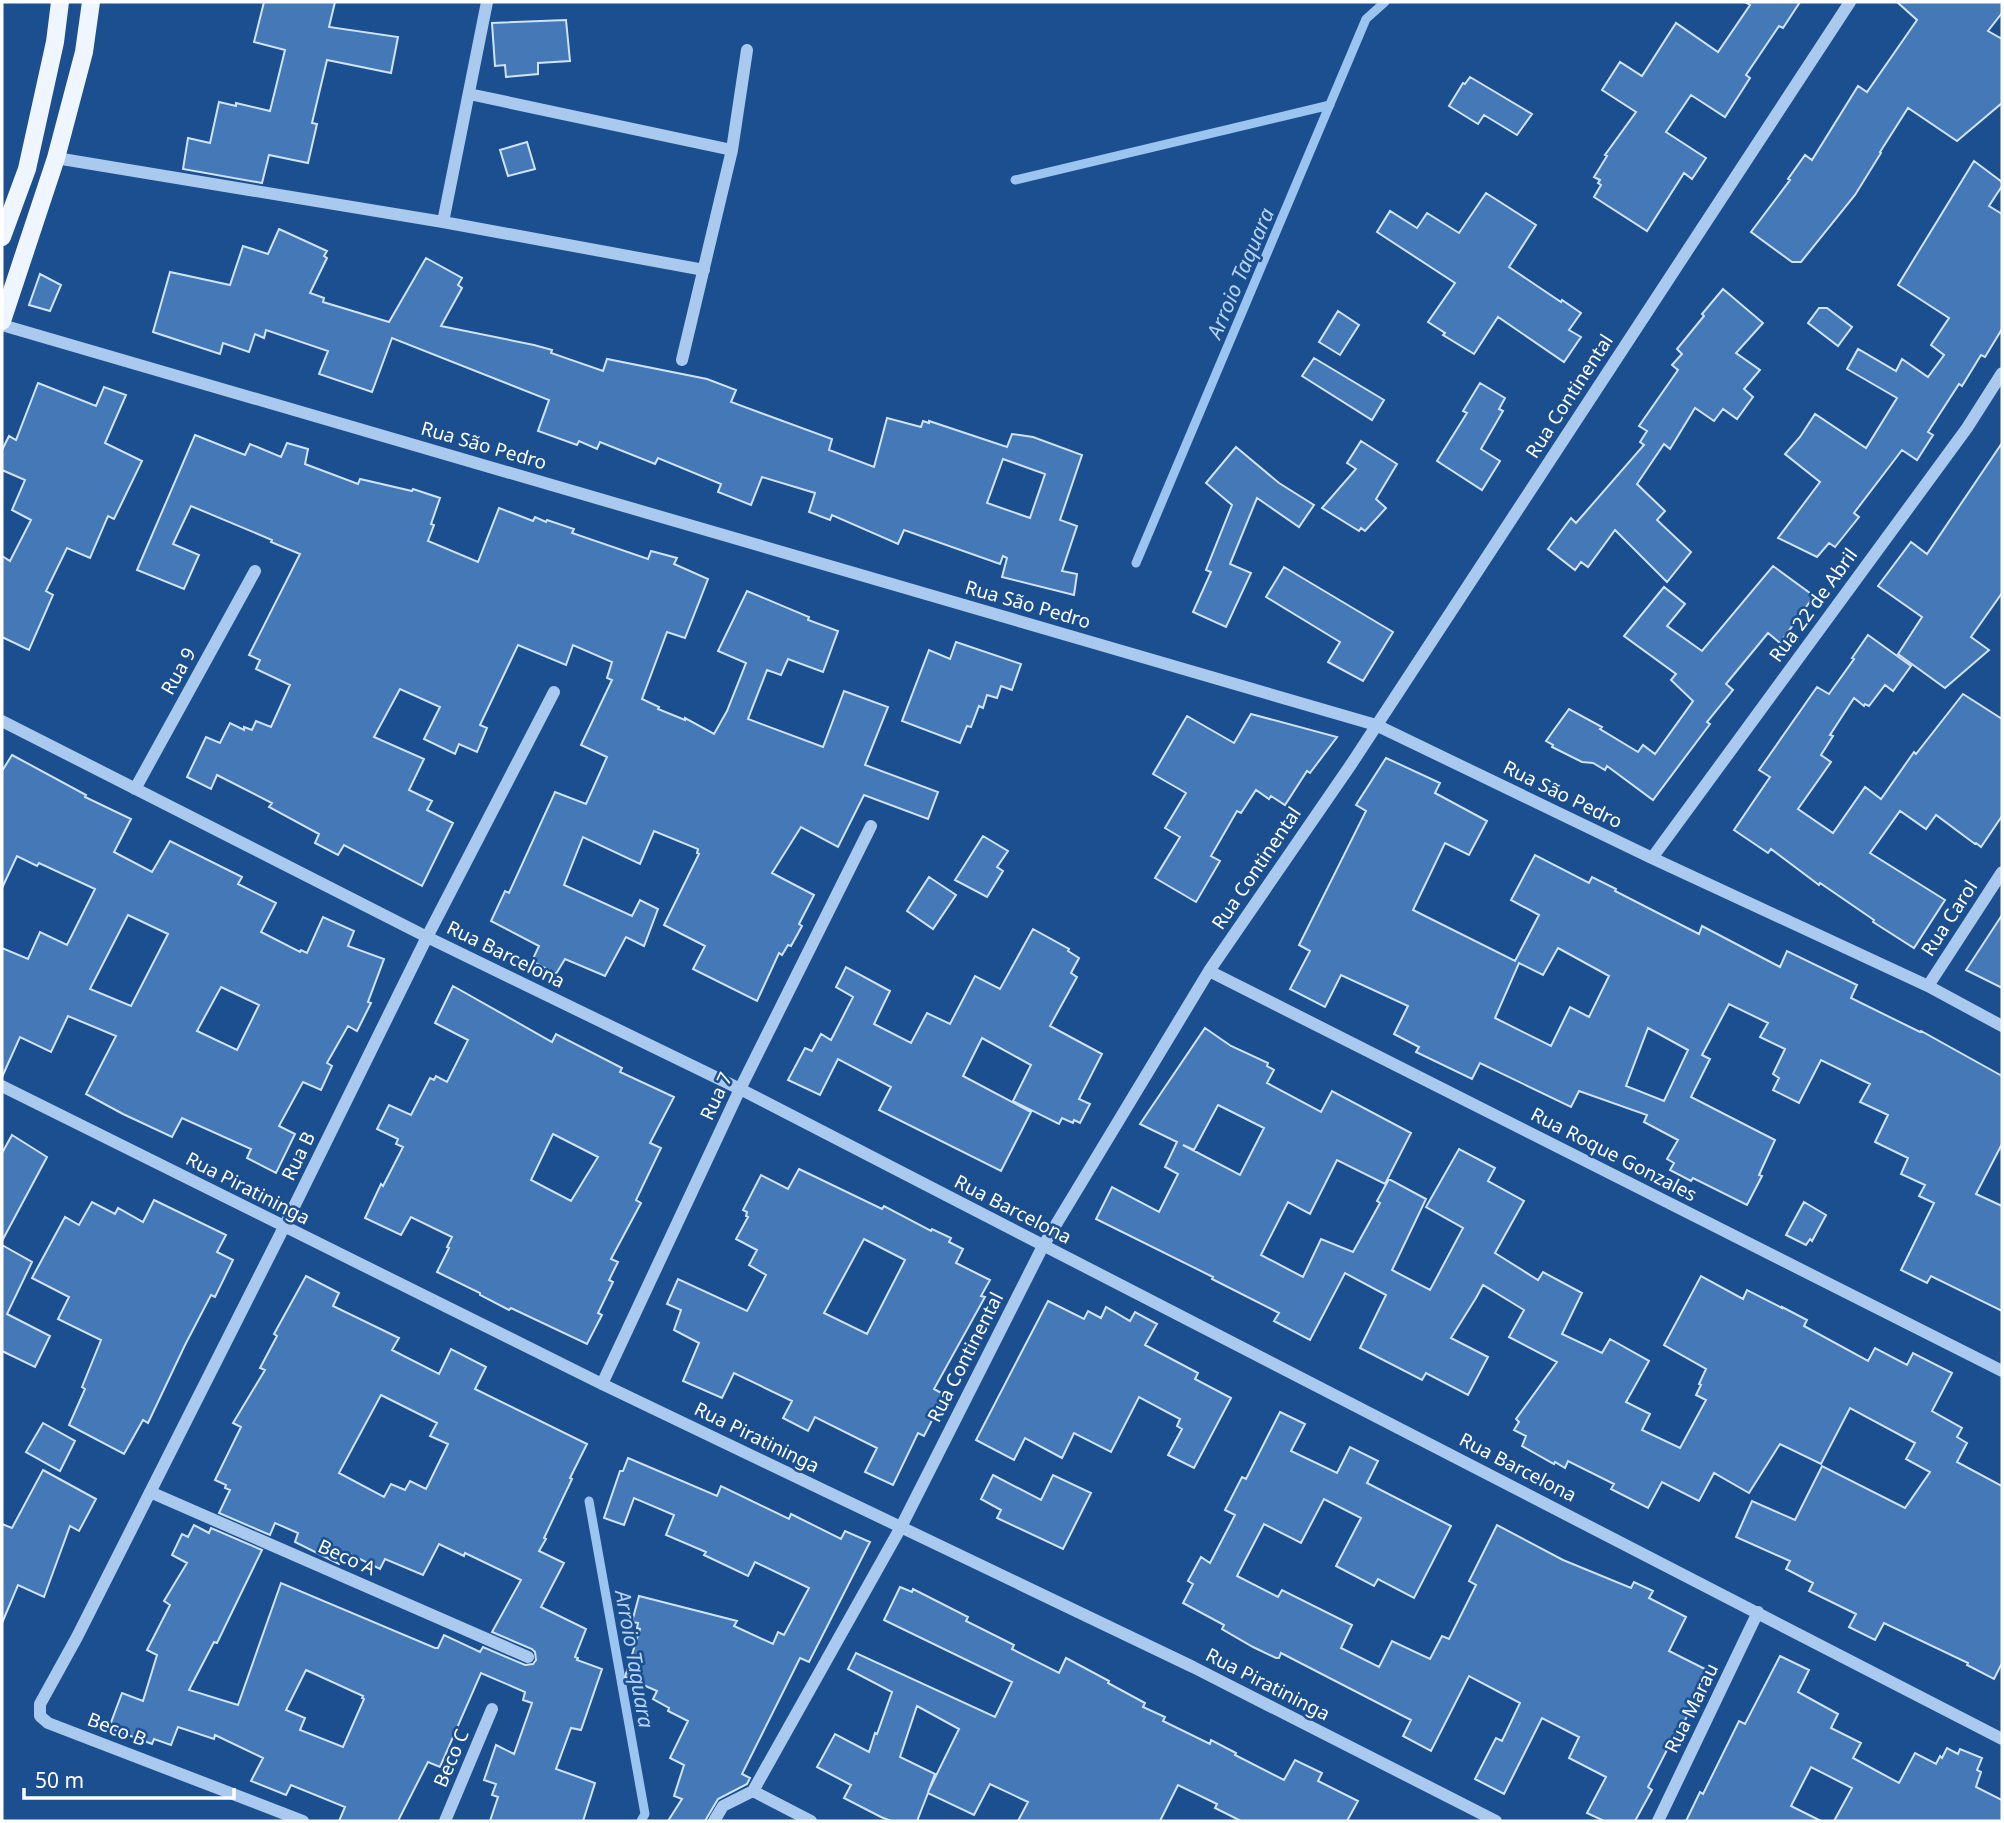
<svg xmlns="http://www.w3.org/2000/svg" width="2004" height="1823" font-family="'Noto Sans',sans-serif">
  <style>
    .lines { fill: none; stroke-linecap: round; stroke-linejoin: round }
    .stream { stroke: #9cc4f0; stroke-width: 9 }
    .building { fill: #4478b7; stroke: #cfe3fa; stroke-width: 2; fill-rule: evenodd }
    .minor { stroke: #a9c9ee; stroke-width: 12 }
    .major { stroke: #f0f6ff; stroke-width: 18 }
    .labels { text-anchor: middle; dominant-baseline: central; stroke-width: 5; stroke-linejoin: round; paint-order: stroke }
    .street-label { font-size: 19px; fill: #fff; stroke: #1b4f8f }
    .water-label { font-size: 21px; font-style: italic; fill: #b5d3f5; stroke: #1b4f8f }
  </style>
  <rect width="100%" height="100%" fill="#1b4f8f"/>
  <g class="lines">
    <path class="stream" d="M1015,180l315,-75
      M1136,563l230,-544 19,-17
      M589,1501l56,313 -4,7"/>
  </g>
  <path class="building" d="M264,2h71l-6,25 69,10 -7,36 -64,-13 -15,63 5,1 -9,39 -39,-8 -7,28 -79,-14 5,-31 22,5 9,-41 17,4v-3l34,8 15,-61 -31,-8z
    M1745,2h55l-17,26 -4,-2 -33,49 4,3 -25,39 -34,-22 -25,37 40,26 -14,21 -8,-6 -37,58 -53,-34 7,-12 -3,-2 2,-3 -6,-3 13,-21 -2,-1 31,-43 -34,-22 18,-28 22,14 34,-53 42,29 32,-47z
    M1897,2h105v11l-14,18 14,8v64l-45,38 -49,-33 -28,44 1,1 -26,42 -54,67h-9l-41,-30 39,-52 -2,-1 17,-24 7,5 46,-74 9,6 50,-72z
    M566,20l4,41 -32,2v11l-32,3 -1,-12 -10,1 -3,-43z
    M1470,77l62,37 -15,21 -33,-20 -6,9 -29,-18 14,-23 2,1z
    M527,142l8,27 -27,7 -8,-26z
    M1974,161l28,21v4l-13,20 13,8v115l-17,28 -4,-2 -19,31 -3,-2 -31,48 5,3 -16,25 -15,-10 -48,63 5,4 -24,30 -6,-4 -12,14 -39,-19 42,-56 -35,-28 15,-17 15,-23 51,34 31,-50 -50,-29 11,-20 38,22 6,-12 26,18 16,-22 -13,-10 18,-27 -51,-33z
    M1486,193l50,32 -27,42 52,35 1,-2 19,13 -12,17 12,7 -17,25 -66,-45 -24,37 -31,-19 2,-2 -17,-11 27,-39 -78,-51 13,-21 27,17 10,-15 32,20z
    M279,229l48,22 -3,5 3,2 -17,35 14,5 -1,4 66,20 37,-64 36,20 -4,7 4,3 -21,38 93,19 18,5 -1,3 52,18 4,-12 100,20 29,11 -5,12 101,37 -3,11 45,17 13,-49 34,9 2,-6 6,2v-2l78,26 5,-13 21,3 49,18 -22,65 17,6 -15,45 15,3 -3,21 -72,-18 5,-19 -4,-2 -3,8 -96,-34 -6,14 -66,-29 -2,5 -21,-8 6,-19 -53,-16 -11,28 -33,-13 3,-8 -63,-26 -3,6 -55,-22 -3,7 -18,-8 -2,4 -39,-14 11,-31 -157,-62 -20,54 -53,-18 9,-23 -62,-21 -2,8 -9,-4 -6,18 -26,-9 -3,11 -67,-22 17,-60 60,13 13,-39 25,8zM1003,459l42,15 -15,44 -43,-15z
    M40,274l21,11 -11,26 -21,-6z
    M1723,289l40,34 -27,30 24,17 -16,19 9,8 -16,22 -14,-10 -9,12 -19,-13 -25,41 -6,-5 -27,40 28,27 -8,9 34,32 -24,30 -52,-52 -27,37 -7,-5 -6,8 -27,-21 23,-31 5,5 68,-78 -4,-3 7,-11 -8,-5 39,-56 -6,-5 10,-11 -5,-5 27,-33 -2,-2z
    M1819,308h8l25,19 -14,19 -30,-23z
    M1338,311l21,14 -19,30 -21,-13z
    M1314,358l70,42 -12,20 -70,-44z
    M38,383l58,23 8,-19 22,8 -21,48 37,18 -28,58 -6,-3 -18,42 -23,-10 -21,43 7,4 -24,55 -27,-13v-81l8,5 21,-41 -19,-10 13,-30 -23,-10v-20l7,-14 7,4z
    M1480,383l25,15 -6,11 4,2 -22,38 19,12 -18,29 -45,-29 30,-48 -4,-2z
    M195,435l50,20 5,-11 31,13 6,-14 21,6 -3,15 53,20 2,-5 52,12 1,-2 27,9 -9,26 3,1 -6,16 50,21 21,-54 34,13 2,-4 11,5 1,-2 27,9 -2,4 76,26 3,-8 26,7 -3,6 34,15 -23,59 -18,-6 -25,67 17,8 -1,2 27,11v-2l29,16 13,-23 19,-48 -28,-12 29,-60 62,26 -1,3 30,11 -15,41 -35,-13 -7,16 -14,-5 -19,49 75,28 21,-56 44,16 -23,58 73,27 -10,27 -64,-24 -26,52 -37,-20 -29,46 42,22 -15,29 3,2 -11,20 -3,-1 -6,10 -3,-2 -22,48 -64,-32 12,-23 -41,-21 35,-71 -2,-1 1,-4 -44,-18 -14,33 -57,-27 -19,48 68,31 8,-16 18,9 -14,37 -18,-9 -21,39 -40,-17 -9,15 -24,-13 7,-15 -48,-25 14,-30 4,2 46,-101 31,12 21,-47 -26,-12 31,-65 -5,-2 5,-16 -39,-17 -7,20 -48,-20 -38,80 7,3 -10,24 -18,-8 -4,10 -31,-15 16,-32 -40,-18 -26,48 50,22 -15,31 23,11 -5,9 26,13 -31,63 -78,-41 -6,10 -23,-12 4,-9 -50,-27 3,-4 -55,-28 -6,14 -24,-12 19,-40 14,6 10,-20 14,7v-3l8,3 4,-9 15,6 19,-42 -34,-16 4,-9 -11,-5 51,-101 -29,-12 1,-2 -81,-34 -18,38 26,11 -15,34 -47,-19z
    M1361,441l36,23 -21,35 10,9 -21,23 -4,-3 -2,3 -37,-23 34,-39 -9,-6z
    M2002,443v150l-31,44 18,13 -44,38 -47,-34 24,-37 -44,-31 33,-44 16,12z
    M1236,447l43,36 35,22 -15,22 -42,-29 -27,66 21,9 -25,54 -33,-15 18,-40 -5,-2 26,-65 -26,-22z
    M1773,566l41,30 -34,47 -12,-10 -42,51 7,6 -26,32 3,2 -57,76 -46,-34 -2,4 -12,-7 -11,-1 -30,-15 1,-2 -7,-4 23,-32 33,18 -2,2 38,23 5,-7 12,9 38,-53 -22,-21 5,-6 -52,-38 40,-49 21,17 -18,22 35,25z
    M1284,567l109,65 -30,49 -35,-19 12,-20 -74,-45z
    M1868,635l43,31 -18,25 -8,-6 -16,21 -4,-2 -1,2 -10,-8 -24,37 3,1 -12,19 10,7 -33,47 35,24 32,-46 16,12 33,-47 2,2 47,-60 39,25v97l-21,31 -5,-4 -1,1 -39,-29 -10,14 -26,-18 -30,42 75,47 -31,48 -41,-26 1,-2 -54,-37 -1,2 -48,-36 -3,4 -34,-23 36,-53 -11,-7 58,-83 12,7 25,-35 -2,-1z
    M956,642l65,22 -9,26 -11,-4 -4,12 -10,-3 -4,13 -4,-2 -8,21 -4,-1 -7,17 -58,-22 27,-71 21,9z
    M1251,714l86,23 -27,36 -3,-2 -22,34 -14,-9 -2,3 -13,-9 -15,23 -4,-2 -26,45 9,5 -24,41 -41,-24 25,-41 -15,-9 21,-35 -33,-19 34,-58 47,27z
    M12,755l74,40 -1,2 46,22 -17,33 38,20 18,-31 72,36 -4,7 38,19 -15,29 39,20 1,-2 6,3 16,-36 31,14 -6,15 36,13 -16,43 3,1 -14,28 -9,-5 -21,37 5,3 -11,24 -18,-8 -24,44 16,8 -19,39 -29,-15 4,-9 -69,-31 -10,19 -49,-23 -37,-20 30,-58 -48,-20 -17,36 -31,-15 -18,40v-129l26,11 12,-27 27,13 28,-56 -56,-26 -2,3 -20,-10 -15,32v-117zM128,915l40,19 -37,72 -41,-17zM221,987l38,18 -22,45 -40,-19z
    M1386,758l54,25 -5,10 52,28 -18,34 -24,-12 -32,67 102,51 24,-46 -28,-15 24,-45 54,28 3,-6 24,12 -1,2 84,43 3,-8 78,41 7,-16 70,34 -6,13 69,34 1,-1 81,45v68l-26,50 26,12v105l-71,-35 -4,7 -26,-13 33,-67 -15,-7 6,-11 -24,-11 7,-16 -33,-16 13,-27 -28,-13 10,-18 -49,-24 -22,43 -26,-13 6,-12 -6,-4 12,-25 -25,-12 8,-14 -39,-19 -27,51 8,4 -19,38 84,43 -16,35 3,1 -15,29 -54,-27 -2,3 -21,-11 4,-7 -7,-4 11,-19 -34,-18 3,-7 -68,-24 -8,16 -91,-44 -8,16 -56,-27 3,-5 -25,-13 14,-28 -67,-31 -16,32 -35,-18 20,-38 -11,-6 67,-134 -10,-6zM1558,948l51,28 -20,41 -19,-10 -19,39 -56,-28 24,-55 24,12zM1648,1028l40,22 -24,51 -38,-15z
    M983,836l25,15 -11,16 6,4 -16,26 -32,-17z
    M929,877l27,18 -23,34 -26,-18z
    M2002,915v73l-36,-18z
    M1033,929l36,20 -1,2 11,7 -8,15 6,4 -27,49 52,28 -23,45 11,5 -10,19 -6,-3 -1,3 -11,-5 -3,6 -46,-23 18,-36 -49,-27 -19,38 68,36 -30,59 -122,-61 12,-23 -53,-28 -18,36 -32,-15 17,-32 7,3 9,-17 10,6 22,-43 -17,-10 10,-20 44,24 -16,33 37,19 16,-30 23,11 25,-48 25,13z
    M453,986l99,56 4,-8 66,34 -2,4 54,25 -24,46 11,5 -25,52 5,3 -30,56 7,3 -9,18 4,2 -15,31 4,2 -15,29 -76,-36 -2,2 -29,-15v-2l-43,-21 12,-24 -2,-1 5,-10 -41,-20 -10,18 -36,-17 16,-34 2,2 20,-39 -7,-3 2,-5 -21,-10 12,-24 22,10 19,-37 4,2 2,-4 11,6 21,-42 -33,-17zM553,1134l45,23 -27,44 -40,-21z
    M1205,1028l26,18 37,17 -1,3 7,4 -7,13 54,29 11,-21 79,42 -26,51 -48,-24 -27,54 -22,-12 -27,53 42,22 18,-38 32,13 27,-49 -3,-2 12,-22 37,20 -34,71 38,20 33,-62 -37,-21 33,-58 36,19 -7,13 36,20 -29,52 43,27 5,-8 39,21 -20,41 40,19 8,-14 39,22 -23,41 24,12 -8,16 38,18 26,-48 -10,-5 5,-10 -2,-1 7,-15 -42,-24 37,-69 42,23 4,-9 35,18v-1l25,13 -3,6 64,35 7,-13 32,17 6,-12 39,20 -20,38 30,17 -5,9 10,6 -10,19 45,24v177l-8,16 -27,-14 1,-2 -84,-40 -9,17 -26,-13 7,-13 -47,-23 4,-8 -27,-14 4,-8 -54,-24 16,-36 43,19 27,-54 83,42 25,-36 -24,-13 9,-16 -65,-35 -29,56 -41,-20 -31,49 -35,-20 -15,28 -37,-19 -14,26 -37,-19 3,-5 -46,-23 -3,7 -10,-6 -1,2 -32,-18 4,-10 -12,-6 5,-8 -3,-3 41,-57 -48,-25 15,-27 -41,-25 -7,13 -25,40 37,19 -20,38 -42,-22 -4,7 -62,-32 26,-53 -41,-22 -35,67 -36,-19 5,-8 -67,-34 1,-2 -117,-58 16,-32 47,25 19,-38 -13,-7 12,-25 -37,-18zM1218,1105l46,23 -24,47 -57,-30 11,5z
    M12,1135l35,22 -45,84v-88z
    M799,1169l83,40 2,-3 47,25 1,-2 19,9 -2,4 14,7 -7,14 34,17 -9,16 4,1 -51,92 11,6 -21,41 -6,-3 -25,52 -28,-13 12,-24 -62,-31 -7,14 -25,-13 9,-17 -58,-28 -12,25 -39,-17 16,-38 -25,-13 7,-20 -14,-6 11,-25 69,32 19,-36 -17,-10 8,-15 -21,-11 12,-22 -2,-1 1,-4 -4,-2 18,-35 27,14zM864,1239l41,21 -38,74 -43,-21z
    M154,1200l72,35 -9,17 16,8 -18,37 -4,-2 -26,50 -37,78 -5,-3 -19,34 -55,-29 16,-36 -3,-2 19,-47 -43,-21 11,-22 -37,-19 33,-61 14,8 13,-23 23,12 3,-6 25,14z
    M1804,1202l22,13 -14,26 -2,-2 -4,6 -20,-10z
    M2,1245l30,17 -25,52 43,22 -15,31 -33,-16z
    M306,1276l33,17 -6,13 66,32 -7,12 47,24 12,-25 35,18 -11,22 112,55 -17,34 2,1 -28,59 2,1 -7,12 25,12 -23,44 45,22 -11,28 3,1 -1,2 25,9 -21,61 -10,-2 -15,41 39,14 -12,38h-93l8,-24 -6,-2 4,-11 -12,-4 12,-35 18,9 18,-51 -9,-3 2,-8 -44,-19 -41,94 -12,-5 -30,59h-59l6,-14 -54,-22 -5,10 -35,-14 12,-23 -48,-23 -1,4 -36,-12 -7,18 -17,-6 -2,5 -43,-16 13,-35 21,8 14,-46 -10,-5 23,-45 -6,-4 23,-38 -15,-8 10,-21 6,3 6,-12 15,8 2,-5 51,22 -45,93 -3,-1 -25,48 49,15 43,-122 154,65h3l6,-13 36,17 3,-5 42,18 8,-1 3,-4 -1,-8 -3,-3 -40,-17 29,-52 -56,-27 -1,3 -25,-12 -16,31 -38,-16 -5,10 -34,-17 -7,12 -44,-22 3,-9 -23,-10 -5,12 -51,-22 11,-23 -5,-2 1,-3 -11,-5 26,-53 -8,-4 32,-53 -5,-2 17,-32 -3,-2zM381,1395l56,28 -7,13 18,8 -22,45 -16,-8 -5,9 -14,-6 -7,13 -45,-24zM306,1670l57,26 -1,2 2,1 -21,48 -43,-17 5,-12 -19,-8z
    M1048,1301l36,18 4,-8 13,7 5,-11 24,14 5,-9 22,12 -12,21 53,28 -3,6 36,19 -37,70 -26,-13 14,-26 -5,-3 3,-7 -41,-22 -28,55 -37,-19 -12,25 -37,-20 -11,22 -38,-20z
    M1280,1412l25,12 -14,27 46,22 13,-26 28,14 -11,22 84,43 -37,72 -36,-19 -4,7 -38,-20 25,-48 -37,-19 -23,44 -37,-19 -27,52 41,21 4,-7 70,35 -11,23 38,19 13,-26 38,18 12,-23 7,3 27,-54 -7,-4 28,-56 66,35 68,28 3,-6 19,9 -4,7 37,19 -17,34 40,20 -36,74 -3,-1 -22,43 4,3 -17,31h-31l-17,-8 19,-36 -37,-19 10,-21 -37,-19 -38,76 -29,-15 21,-41 6,3 18,-38 -51,-27 -38,75 -28,-15 8,-16 -130,-67 -2,5h-3l-23,-11 -31,-18 2,-4 -41,-22 10,-19 -5,-3 13,-24 9,6 25,-48 -10,-5 17,-33 4,2z
    M43,1423l32,18 -15,30 -34,-19z
    M628,1458l89,38 4,-10 68,33 2,-5 50,25 4,-8 25,11 -61,120 -9,-4 -58,116 8,4 -3,6 -29,15 -13,22h-37l14,-22 -8,-3 10,-31 -14,-7 18,-37 -20,-10 1,-3 -16,-9 4,-8 -32,-14 15,-48 -3,-1 1,-5 -6,-1 7,-26 98,25 -3,5 39,18 5,-12 6,3 25,-47 -54,-26 -7,14 -44,-21 2,-3 -40,-17 8,-20 -40,-17 -10,27 -20,-7 16,-47h3z
    M43,1470l53,29 -17,32 -9,-5 -26,71 -26,-12 -16,38v-99l10,4z
    M993,1475l48,25 12,-25 38,18 -28,56 -66,-31 4,-8 -20,-11z
    M900,1587l12,5 1,-3 55,28 -2,4 48,24 -2,4 47,24 7,-15 43,23 -1,2 37,20 -2,4 22,10 -2,4 47,23 1,-4 25,13 -1,2 49,25 11,-20 27,13 -4,8 40,20 -11,20h-106l-26,-13 2,-4 -39,-19 -18,36h-142l10,-19 -38,-18 -16,31 -46,-22 -11,28h-26l-10,-4 -37,-19 7,-13 -34,-18 18,-33 34,18 6,-19 2,1 15,-42 -44,-23 8,-16 139,64 17,-35 -128,-62zM917,1706l42,23 -31,63 7,-18 -35,-17z
    M1780,1656l29,14 -11,22 40,22 -7,14 30,15 -8,15 46,25 16,-30 21,11 4,-8 2,2 5,-10 11,6 2,-5 22,9 -5,12 4,2 -5,15 26,13v21h-168l18,-33 -41,-21 -20,39 30,15h-135l14,-29 3,2 36,-73 6,3z"/>
  <g class="lines">
    <path class="minor" d="M469,94l263,56
      M56,158l387,64 261,48
      M443,222l44,-220
      M2,325l1374,400 276,133 276,128 74,40
      M682,360l50,-210 15,-100
      M2,721l425,216 313,152 1262,650
      M135,789l120,-218
      M1652,858l315,-430 35,-55
      M1209,971l793,400
      M1928,986l74,-114
      M2,1086l600,298 591,283 303,154
      M602,1384l138,-295 131,-263
      M150,1492l378,165
      M753,1791l148,-264 142,-281 166,-275 143,-208 498,-761
      M753,1791l58,30
      M303,1821l-255,-98 -8,-7v-12l37,-67 207,-410 143,-290 127,-245
      M445,1821l47,-112
      M714,1821l9,-15 30,-15
      M1658,1821l100,-209"/>
    <path class="major" d="M2,237l25,-68 28,-127 5,-40
      M2,321l54,-163 28,-106 7,-50"/>
  </g>
  <g class="labels">
    <g class="street-label">
      <text transform="translate(1569 396) rotate(-57)">Rua Continental</text>
      <text transform="translate(484 445) rotate(16)">Rua São Pedro</text>
      <text transform="translate(1028 604) rotate(16)">Rua São Pedro</text>
      <text transform="translate(1813 605) rotate(-54)">Rua 22 de Abril</text>
      <text transform="translate(178 671) rotate(-61)">Rua 9</text>
      <text transform="translate(1563 794) rotate(26)">Rua São Pedro</text>
      <text transform="translate(1256 868) rotate(-56)">Rua Continental</text>
      <text transform="translate(1949 918) rotate(-57)">Rua Carol</text>
      <text transform="translate(506 954) rotate(26)">Rua Barcelona</text>
      <text transform="translate(716 1096) rotate(-65)">Rua 7</text>
      <text transform="translate(1614 1154) rotate(27)">Rua Roque Gonzales</text>
      <text transform="translate(298 1156) rotate(-64)">Rua B</text>
      <text transform="translate(248 1188) rotate(27)">Rua Piratininga</text>
      <text transform="translate(1013 1209) rotate(27)">Rua Barcelona</text>
      <text transform="translate(965 1357) rotate(-63)">Rua Continental</text>
      <text transform="translate(757 1437) rotate(26)">Rua Piratininga</text>
      <text transform="translate(1518 1467) rotate(27)">Rua Barcelona</text>
      <text transform="translate(347 1557) rotate(24)">Beco A</text>
      <text transform="translate(1268 1684) rotate(27)">Rua Piratininga</text>
      <text transform="translate(1691 1708) rotate(-64)">Rua Marau</text>
      <text transform="translate(117 1729) rotate(21)">Beco B</text>
      <text transform="translate(451 1758) rotate(-67)">Beco C</text>
    </g>
    <g class="water-label">
      <text transform="translate(1240 273) rotate(-67)">Arroio Taquara</text>
      <text transform="translate(635 1659) rotate(80)">Arroio Taquara</text>
    </g>
  </g>
  <rect width="2004" height="1823" fill="none" stroke="#ffffff" stroke-width="7"/>
  <path d="M24 1788v10h210v-10" fill="none" stroke="#ffffff" stroke-width="3.5"/>
  <text x="35" y="1788" font-size="21" fill="#ffffff" stroke="#1b4f8f" stroke-width="5" paint-order="stroke">50 m</text>
</svg>
